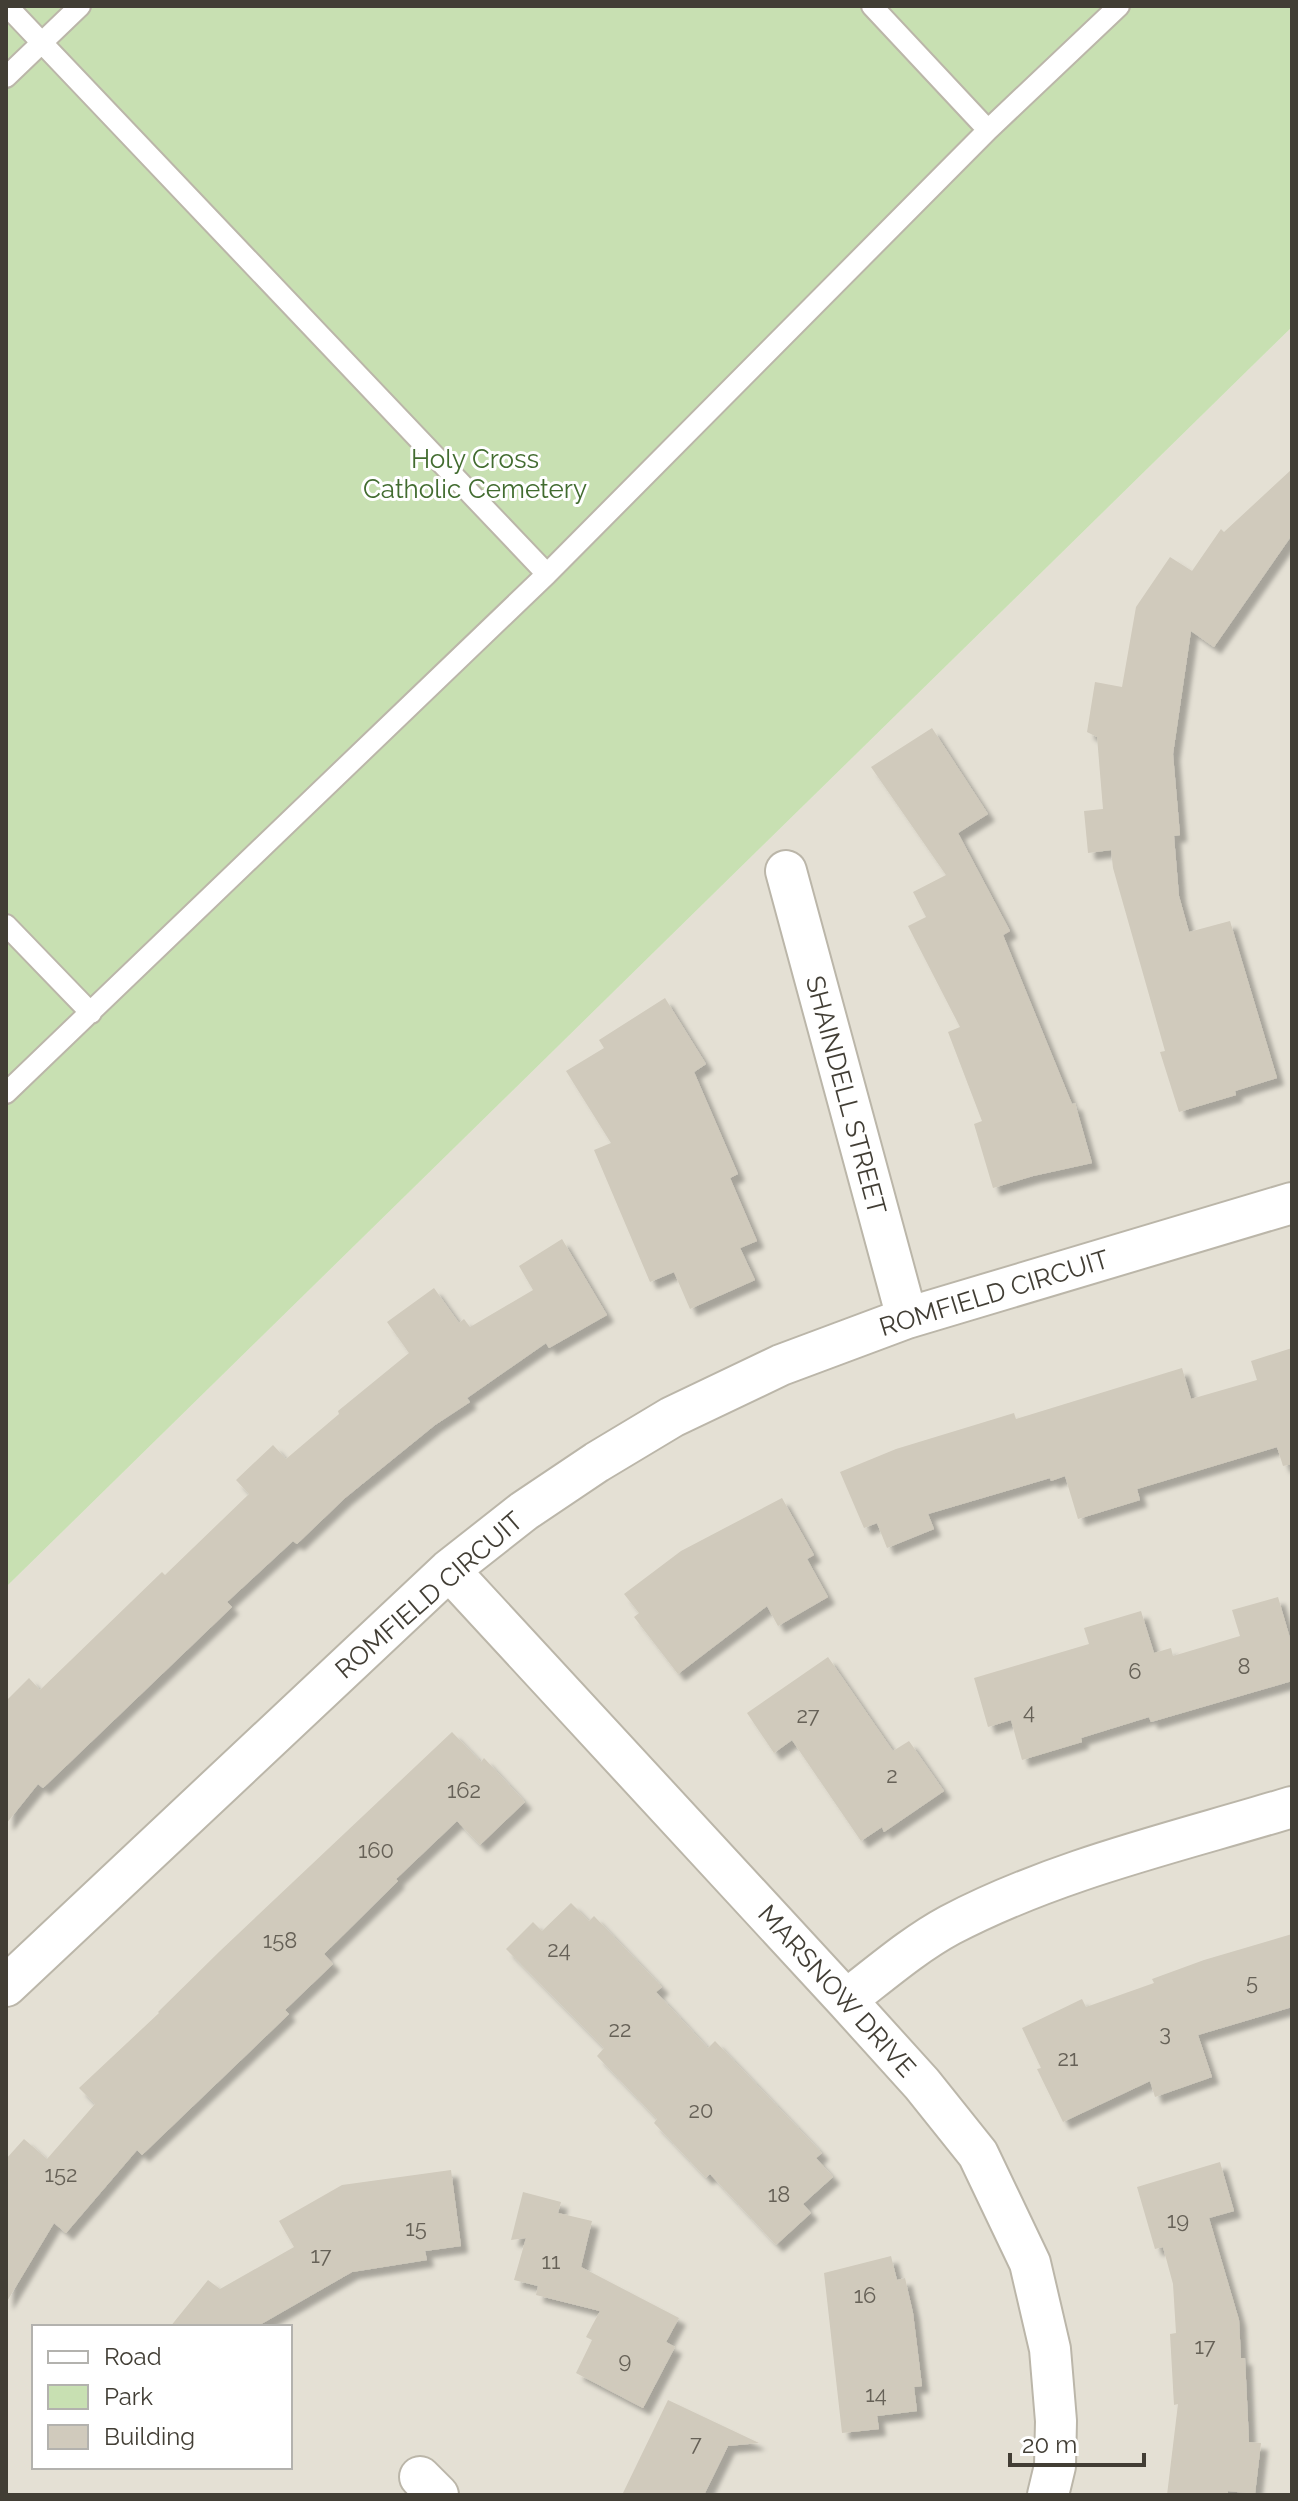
<svg xmlns="http://www.w3.org/2000/svg" width="1298" height="2501" font-family="Raleway,sans-serif">
  <style>
    .residential { fill: #e4e0d4; fill-rule: evenodd }
    .green { fill: #c8e0b2 }
    .building { fill: #d0cabc; filter: url(#shadow) }
    .lines { fill: none; stroke-linecap: round; stroke-linejoin: round }
    .service-casing { stroke: #bbb6a9; stroke-width: 24 }
    .minor-casing { stroke: #bbb6a9; stroke-width: 44 }
    .service { stroke: #fff; stroke-width: 20 }
    .minor { stroke: #fff; stroke-width: 40 }
    .labels { text-anchor: middle; dominant-baseline: central; stroke-width: 6; stroke-linejoin: round; paint-order: stroke }
    .number-label { font-size: 22px; fill: #666157 }
    .park-label { font-size: 26px; fill: #426c30; stroke: #fff }
    .street-label { font-size: 26px; fill: #423e35; stroke: #fff }
  </style>
  <defs>
    <filter id="shadow"><feDropShadow dx="7" dy="7" stdDeviation="2" flood-color="#0004"/></filter>
  </defs>
  <rect width="100%" height="100%" fill="#f0eee5"/>
  <path class="residential" d="M1292,327v2168h-1286v-908zM34,2327h256v140h-256z"/>
  <path class="green" d="M6,6h1286v321l-1286,1260z"/>
  <path class="building" d="M1292,469v66l-78,112 -23,-16 -18,123 7,81 -6,1 5,60 10,36 41,-11 47,157 -42,13 1,4 -57,17 -19,-60 5,-1 -52,-183 -2,-18 -23,3 -4,-42 19,-2 -6,-72 -10,-5 8,-50 27,5 14,-80 34,-50 22,14 29,-42 3,3z
    M932,728l56,86 -30,19 52,98 -7,4 69,169 3,-1 17,60 -59,13 -40,12 -19,-64 8,-3 -34,-89 12,-5 -52,-101 18,-9 -13,-25 33,-17 -75,-108z
    M665,998l41,66 -12,8 44,102 -8,4 27,63 -17,7 15,32 -65,29 -16,-37 -24,10 -56,-132 17,-7 -45,-72 38,-23 -5,-8z
    M562,1239l45,76 -58,33 -3,-5 -79,55 3,4 -35,23 -90,73 -48,46 -4,-3 -66,61 5,5 -168,161 -21,20 -5,-4 -32,40v-123l23,-23 11,12 122,-118 3,3 84,-81 -13,-14 37,-35 13,14 53,-45 -1,-3 71,-58 -22,-31 47,-34 25,35 5,-4 6,8 63,-37 -14,-24z
    M1292,1348v116l-9,2 -6,-19 -140,42 3,11 -62,19 -13,-43 -14,5 -1,-3 -122,36 6,15 -47,19 -10,-25 -13,5 -24,-56 56,-23 82,-25 36,-11 2,6 166,-51 9,31 66,-19 -6,-19z
    M782,1498l32,57 -7,4 21,38 -50,29 -11,-20 -89,68 -44,-57 5,-4 -15,-19 57,-43z
    M1278,1597l14,48v36l-141,41 -2,-5 -68,21 1,4 -60,18 -11,-40 -23,7 -14,-49 115,-34 -5,-16 57,-17 13,42 17,-5 2,8 67,-20 -8,-26z
    M828,1657l65,94 16,-10 35,50 -60,41 -2,-5 -21,14 -69,-101 -18,13 -27,-40z
    M452,1732l29,30 3,-4 41,44 -45,43 -23,-24 -61,58 2,2 -74,73 9,10 -48,46 4,4 -147,141 -5,-5 -71,83 -12,-10 -48,80v-144l18,-20 23,20 48,-55 -16,-16 80,-75 -1,-1 62,-61z
    M571,1903l18,18 5,-5 68,71 -6,5 52,56 7,-7 107,112 -6,5 17,19 -30,27 8,9 -35,32 -66,-71 -4,4 -52,-55 3,-4 -60,-63 7,-8 -98,-99 27,-27 9,9z
    M1292,1934v73l-94,28 14,42 -57,20 -5,-16 -87,41 -26,-53 4,-1 -19,-40 60,-29 4,8 68,-24 -2,-4 52,-19z
    M1220,2162l14,49 -25,7 30,102 2,38h4l4,84 12,1 -6,51 -27,-3v4h-61l11,-91 -4,1 -4,-71 6,-1 -3,-49 -10,-37 -8,2 -18,-62z
    M451,2170l10,76 -36,5 2,9 -75,12 -96,55h-86l38,-47 12,9 74,-42 -15,-26 63,-36z
    M523,2192l38,10 -3,11 34,8 -11,46 98,51 -13,24 9,5 -32,61 -67,-35 16,-33 -6,-3 14,-26 -64,-16 2,-9 -24,-6 12,-42 -15,2z
    M891,2256l6,24 8,-2 8,35 9,73 -8,1 3,24 -40,5 2,13 -37,4 -18,-160z
    M668,2400l91,43 -31,3 -24,49h-82z"/>
  <g class="lines">
    <g class="service-casing">
      <path id="service" d="M7,6l540,568
        M6,77l74,-71
        M988,130l131,-124
        M6,925l85,88
        M6,1093l541,-519 441,-444 -116,-124"/>
    </g>
    <g class="minor-casing">
      <path id="minor" d="M786,871l121,447
        M449,1570l397,430 76,84 56,70 52,109 20,86 6,72 -1,45 -7,29
        M6,1986l443,-416 75,-59 73,-49 75,-45 109,-52 126,-47 385,-115
        M846,2000c34,-26 67,-55 104,-75 107,-56 227,-83 342,-118
        M420,2477l18,18"/>
    </g>
    <use href="#service" class="service"/>
    <use href="#minor" class="minor"/>
  </g>
  <g class="labels">
    <g class="number-label">
      <text x="1244" y="1666">8</text>
      <text x="1135" y="1671">6</text>
      <text x="1029" y="1711">4</text>
      <text x="808" y="1715">27</text>
      <text x="892" y="1775">2</text>
      <text x="464" y="1790">162</text>
      <text x="376" y="1850">160</text>
      <text x="280" y="1940">158</text>
      <text x="559" y="1949">24</text>
      <text x="1252" y="1982">5</text>
      <text x="620" y="2029">22</text>
      <text x="1165" y="2033">3</text>
      <text x="1068" y="2058">21</text>
      <text x="701" y="2110">20</text>
      <text x="61" y="2174">152</text>
      <text x="779" y="2194">18</text>
      <text x="1178" y="2220">19</text>
      <text x="416" y="2228">15</text>
      <text x="321" y="2255">17</text>
      <text x="551" y="2261">11</text>
      <text x="865" y="2295">16</text>
      <text x="1205" y="2346">17</text>
      <text x="625" y="2360">9</text>
      <text x="876" y="2394">14</text>
      <text x="696" y="2443">7</text>
    </g>
    <g class="park-label">
      <text x="475" y="459">Holy Cross<tspan x="475" dy="30">Catholic Cemetery</tspan></text>
    </g>
    <g class="street-label">
      <text transform="translate(846 1095) rotate(75)">SHAINDELL STREET</text>
      <text transform="translate(994 1293) rotate(-17)">ROMFIELD CIRCUIT</text>
      <text transform="translate(429 1595) rotate(-41)">ROMFIELD CIRCUIT</text>
      <text transform="translate(837 1991) rotate(48)">MARSNOW DRIVE</text>
    </g>
  </g>
  <rect width="1298" height="2501" fill="none" stroke="#423e35" stroke-width="16"/>
  <rect x="32" y="2325" width="260" height="144" fill="#ffffff" stroke="#b3b2ae" stroke-width="2"/>
  <rect x="48" y="2351" width="40" height="12" fill="#ffffff" stroke="#b3b2ae" stroke-width="2"/>
  <text x="104" y="2365" font-size="24" fill="#423e35">Road</text>
  <rect x="48" y="2385" width="40" height="24" fill="#c8e0b2" stroke="#b3b2ae" stroke-width="2"/>
  <text x="104" y="2405" font-size="24" fill="#423e35">Park</text>
  <rect x="48" y="2425" width="40" height="24" fill="#d0cabc" stroke="#b3b2ae" stroke-width="2"/>
  <text x="104" y="2445" font-size="24" fill="#423e35">Building</text>
  <path d="M1010 2453v12h134v-12" fill="none" stroke="#423e35" stroke-width="4"/>
  <text x="1022" y="2453" font-size="24" fill="#423e35" stroke="#ffffff" stroke-width="6" paint-order="stroke">20 m</text>
</svg>
